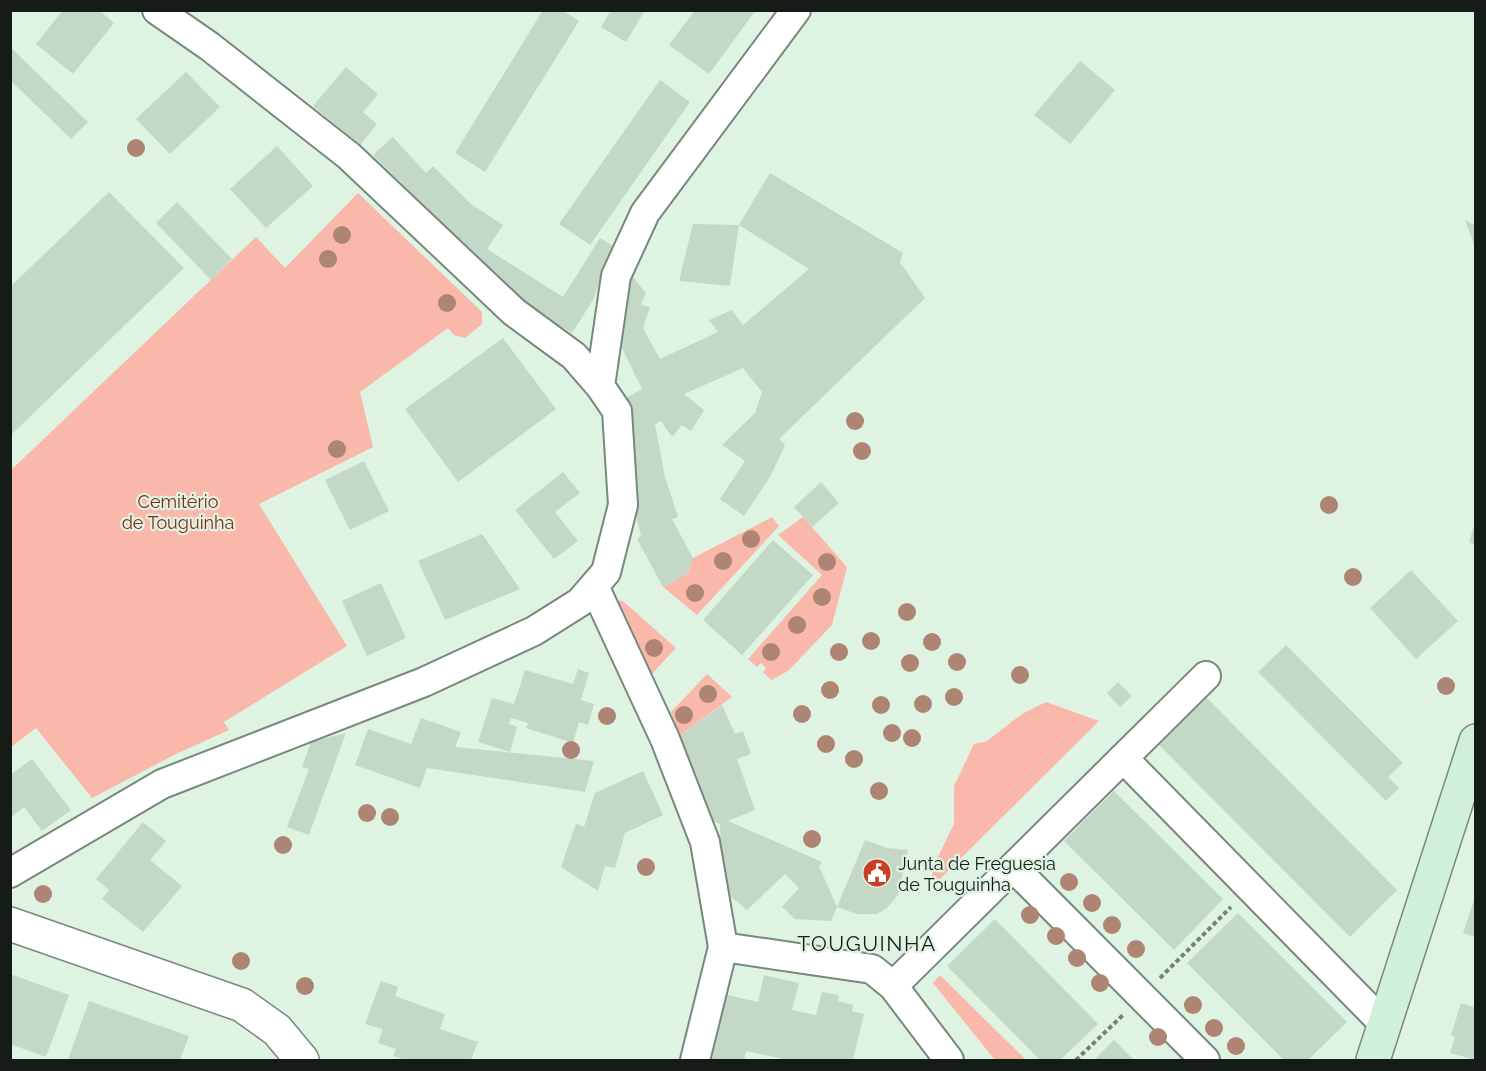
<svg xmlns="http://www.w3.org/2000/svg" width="1486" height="1071" font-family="Raleway,sans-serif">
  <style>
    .green { fill: #f9b8aa }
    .building { fill: #c4d8c8 }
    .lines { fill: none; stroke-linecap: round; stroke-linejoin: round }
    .minor-casing { stroke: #76897b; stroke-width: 32 }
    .tertiary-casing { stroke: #76897b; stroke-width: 36 }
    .secondary-casing { stroke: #76897b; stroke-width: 36 }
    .path { stroke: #758278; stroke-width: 4; stroke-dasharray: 4.5 3; stroke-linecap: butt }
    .minor { stroke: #fff; stroke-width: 28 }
    .tertiary { stroke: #fff; stroke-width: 33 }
    .secondary { stroke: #d0f0db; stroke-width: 33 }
    .tree { fill: #ae8473 }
    .labels { text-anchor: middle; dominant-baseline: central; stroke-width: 4.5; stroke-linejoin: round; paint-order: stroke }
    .park-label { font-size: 18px; fill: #862918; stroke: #dff3e3 }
    .poi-label { font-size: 18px; fill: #151c17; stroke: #dff3e3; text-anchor: start }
    .quarter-label { font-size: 21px; letter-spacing: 1.5px; fill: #151c17; stroke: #dff3e3 }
  </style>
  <rect width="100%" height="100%" fill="#dff3e3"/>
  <path class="green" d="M358,193l124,119v12l-17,14 -11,-3 -6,-7 -88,64 13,55 -114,57 88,142 -123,76 5,8 -53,24 -84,44 -56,-70 -25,19v-277l245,-233 29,31z
    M772,517l7,9 -82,89 -34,-28 25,-14 5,-15z
    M803,517l44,50 -15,58 -44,46 -17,9 -8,-8 3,-4 -5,-5 -4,4 -9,-8 74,-84 -44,-40z
    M619,600l5,2 52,46 -25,27 -34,-68z
    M707,674l25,23 -53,39 -8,-24z
    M1046,702l53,19 -171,170 7,-28 19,-39v-38l20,-42 13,-3 35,-27z
    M940,975l86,85h-31l-62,-77z"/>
  <path class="building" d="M63,10h36l15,13 -41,51 -37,-30z
    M543,10h19l17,11 -94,151 -30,-19z
    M611,10h34l-19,32 -25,-15z
    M695,10h61l-47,64 -40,-29z
    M10,47l78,75 -17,17 -61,-59z
    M1080,61l35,29 -45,54 -36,-29z
    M346,67l32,27 -15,18 14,12 -17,21 -47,-39z
    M186,72l34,35 -50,47 -34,-35z
    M660,80l30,22 -100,143 -31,-21z
    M393,137l33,36 7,-7 38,38 32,21 -16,24 76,48 37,-59 13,8 -20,54 -21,33 -48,-29 -151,-149z
    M277,146l36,40 -47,42 -36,-39z
    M770,173l133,80 -3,9 25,36 -146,141 6,6 -15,32 -26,39 -24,-17 25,-38 -23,-16 33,-32 7,-21 -19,-24 -59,26 20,16 -13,21 -9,-6 -10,12 -11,-16 -6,3 10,53 13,40 -6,2 21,39 -5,15 -25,14 -26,-48 4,-3 -12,-49 -5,-88 18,-10 -27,-55 10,-57h8l13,16 -5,12 9,2 -7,21 17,31 58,-27 -9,-12 23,-10 11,15 66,-56 -70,-44z
    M109,192l75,76 -174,168v-149z
    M177,202l55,57 -21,21 -55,-57z
    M1465,220l11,6v21h-1z
    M693,224l46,1 -9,61 -51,-5z
    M503,338l53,71 -98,73 -53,-73z
    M364,461l25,50 -39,19 -25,-50z
    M563,472l17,21 -25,19 23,29 -24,18 -39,-49z
    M821,482l18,21 -27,24 -18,-20z
    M1475,522h1v22l-7,-1z
    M482,534l38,55 -75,31 -27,-59z
    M773,540l40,35 -71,80 -39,-35z
    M1411,570l47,51 -42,38 -46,-51z
    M381,583l25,55 -39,18 -25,-55z
    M1286,645l117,118 -15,14 11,11 -13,13 -128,-129z
    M578,669l11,4 -8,27 13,4 -6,21 -9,-3 -6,21 -47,-15 2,-5 -17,-5 -2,6 8,3 -7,25 -32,-10 14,-44 22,6 11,-34 48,14z
    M1118,682l14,14 -12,11 -13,-14z
    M1207,698l190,192 -47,47 -191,-192z
    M722,705l13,29 8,-3 8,23 -14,5 18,51 -27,11 94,41 -3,4 18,41 -6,14 -36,-2 -13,-12 17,-19 -14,-14 -38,36 -26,-21 -1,-65 -14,-6 -27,-82z
    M421,718l40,14 -6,15 139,14 -9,31 -158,-24 -7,20 -65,-23 13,-36 43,15z
    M346,733l-37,102 -22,-8 22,-58 -7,-2 9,-25z
    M32,759l39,51 -29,21 -18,-24 -14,11v-43z
    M643,771l20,44 -38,18 -10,35 -10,-2 -7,25 -37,-24 15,-44 8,4 11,-34z
    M1114,791l109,108 -49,51 -110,-109z
    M143,822l23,19 -16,19 32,26 -39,46 -41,-33 7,-9 -13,-11z
    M865,840l22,8 21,2 -10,45 -11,13 -10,6h-20l-20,-7z
    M1475,897h1v40l-13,-4z
    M1238,913l109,109 -39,38h-24l-97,-97z
    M995,919l103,105 -38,36h-20l-93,-94z
    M10,974l59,21 -23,62 -36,-13z
    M764,975l35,8 -7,27 24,5 6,-23 17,3 -1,6 15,4 -1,6 12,3 -11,46h-65l-42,-9 -2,9h-41l16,-67 39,9z
    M381,981l17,6 -3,9 50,18 -5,15 38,13 -7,18h-65l-13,-4 3,-7 -18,-6 5,-14 -18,-5z
    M89,1001l100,35 -9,24h-112z
    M1461,1003l15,5v52l-26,-7 5,-16 -4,-2z
    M1114,1040l20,20h-40z"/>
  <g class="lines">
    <g class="minor-casing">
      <path id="minor" d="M600,386l16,-110 29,-63 151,-203
        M594,586l71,153 40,103 18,105 -28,113
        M1123,758l262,267
        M1013,867l192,193
        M10,873l152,-89 262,-102 110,-51 46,-29 26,-30 17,-67 -6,-94 -17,-25 -26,-30 -60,-44 -165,-156 -140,-110 -52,-36
        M723,947l149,22 21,17 56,74
        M893,986l313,-310"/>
    </g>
    <g class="tertiary-casing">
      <path id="tertiary" d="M10,924l232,81 35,25 25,30"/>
    </g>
    <g class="secondary-casing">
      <path id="secondary" d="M1373,1060l103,-319"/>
    </g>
    <path class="path" d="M1160,978l71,-71
      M1076,1060l47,-45"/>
    <use href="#minor" class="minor"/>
    <use href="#tertiary" class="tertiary"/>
    <use href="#secondary" class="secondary"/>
  </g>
  <g class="tree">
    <circle cx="136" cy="148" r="9"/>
    <circle cx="342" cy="235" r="9"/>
    <circle cx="328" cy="259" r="9"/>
    <circle cx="447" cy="303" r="9"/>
    <circle cx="855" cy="421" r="9"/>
    <circle cx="337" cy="449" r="9"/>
    <circle cx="862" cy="451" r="9"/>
    <circle cx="1329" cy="505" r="9"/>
    <circle cx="751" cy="539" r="9"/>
    <circle cx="723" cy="561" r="9"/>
    <circle cx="827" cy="562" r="9"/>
    <circle cx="1353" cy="577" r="9"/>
    <circle cx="695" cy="593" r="9"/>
    <circle cx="822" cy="597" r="9"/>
    <circle cx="907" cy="612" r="9"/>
    <circle cx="797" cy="625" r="9"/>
    <circle cx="871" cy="641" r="9"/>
    <circle cx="932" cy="642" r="9"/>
    <circle cx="654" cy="648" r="9"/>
    <circle cx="771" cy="652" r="9"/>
    <circle cx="839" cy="652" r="9"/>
    <circle cx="957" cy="662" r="9"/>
    <circle cx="910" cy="663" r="9"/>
    <circle cx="1020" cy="675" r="9"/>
    <circle cx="1446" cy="686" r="9"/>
    <circle cx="830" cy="690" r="9"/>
    <circle cx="708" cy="694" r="9"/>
    <circle cx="954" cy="697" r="9"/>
    <circle cx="923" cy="704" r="9"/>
    <circle cx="881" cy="705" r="9"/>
    <circle cx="802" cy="714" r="9"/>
    <circle cx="684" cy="715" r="9"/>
    <circle cx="607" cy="716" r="9"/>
    <circle cx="892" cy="733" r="9"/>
    <circle cx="912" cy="738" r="9"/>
    <circle cx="826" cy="744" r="9"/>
    <circle cx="571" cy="750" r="9"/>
    <circle cx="854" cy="759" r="9"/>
    <circle cx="879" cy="791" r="9"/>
    <circle cx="367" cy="813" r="9"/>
    <circle cx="390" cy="817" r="9"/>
    <circle cx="812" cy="839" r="9"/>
    <circle cx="283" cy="845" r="9"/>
    <circle cx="646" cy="867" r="9"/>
    <circle cx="1069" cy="882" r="9"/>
    <circle cx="43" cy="894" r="9"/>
    <circle cx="1092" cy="903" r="9"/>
    <circle cx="1030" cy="915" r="9"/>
    <circle cx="1112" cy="925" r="9"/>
    <circle cx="1056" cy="936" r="9"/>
    <circle cx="1136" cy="949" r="9"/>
    <circle cx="1077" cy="958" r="9"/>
    <circle cx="241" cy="961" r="9"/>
    <circle cx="1100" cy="983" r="9"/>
    <circle cx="305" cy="986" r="9"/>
    <circle cx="1193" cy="1005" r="9"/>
    <circle cx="1214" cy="1028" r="9"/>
    <circle cx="1158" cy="1037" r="9"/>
    <circle cx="1236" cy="1046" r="9"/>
  </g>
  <defs>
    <g id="civic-disc" transform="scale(1.5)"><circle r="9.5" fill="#c93e25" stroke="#dff3e3"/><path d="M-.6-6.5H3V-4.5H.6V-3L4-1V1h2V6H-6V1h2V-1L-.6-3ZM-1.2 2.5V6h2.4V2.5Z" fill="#fff"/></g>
  </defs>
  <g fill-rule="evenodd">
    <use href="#civic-disc" x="877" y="873"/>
  </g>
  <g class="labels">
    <g class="park-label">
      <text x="178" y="501">Cemitério<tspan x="178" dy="21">de Touguinha</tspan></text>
    </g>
    <g class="poi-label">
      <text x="898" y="863">Junta de Freguesia<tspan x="898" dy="21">de Touguinha</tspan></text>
    </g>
    <g class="quarter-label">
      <text x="867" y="943">TOUGUINHA</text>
    </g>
  </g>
  <rect width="1486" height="1071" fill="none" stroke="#151c17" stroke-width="24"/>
</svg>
